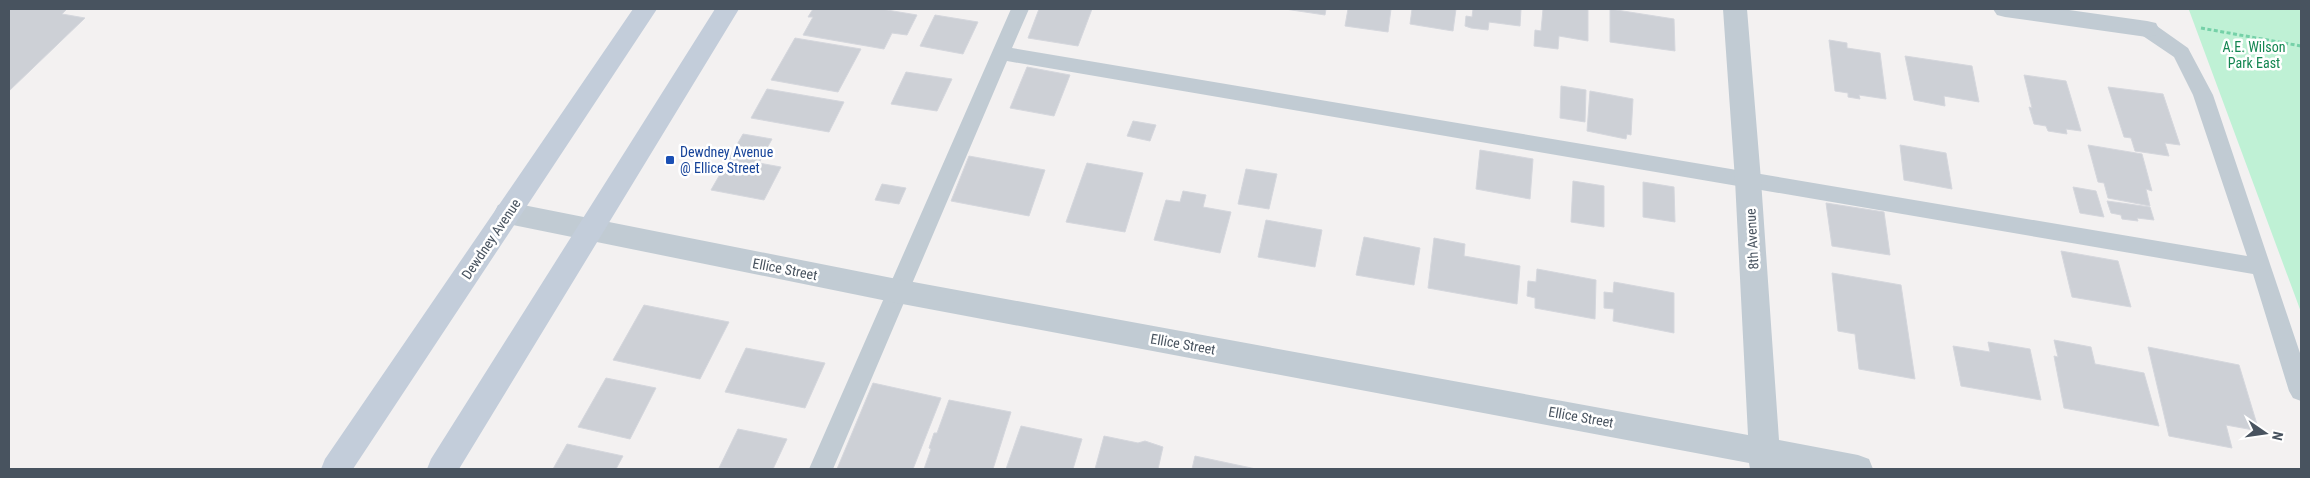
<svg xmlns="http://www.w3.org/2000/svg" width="2310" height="478" font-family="'Roboto Condensed',sans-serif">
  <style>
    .green { fill: #bff1d5 }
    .building { fill: #cdd0d6; stroke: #d5d7dd }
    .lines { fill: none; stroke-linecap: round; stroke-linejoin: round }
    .path { stroke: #75d1a8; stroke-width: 3; stroke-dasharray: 4 2.5; stroke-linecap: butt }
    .service { fill: #c1cbd3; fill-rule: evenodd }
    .minor { fill: #c1cbd3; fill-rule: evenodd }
    .secondary { fill: #c3cdda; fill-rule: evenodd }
    .transit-dot { fill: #1a4fb4; stroke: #fff; stroke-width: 2 }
    .labels { text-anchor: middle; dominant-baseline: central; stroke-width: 5; stroke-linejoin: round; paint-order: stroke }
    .park-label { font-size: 14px; fill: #148651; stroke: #fff }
    .transit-label { font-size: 14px; fill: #164399; stroke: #fff; text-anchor: start }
    .street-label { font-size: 14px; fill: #48535f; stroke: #fff }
  </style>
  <rect width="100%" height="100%" fill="#f3f1f1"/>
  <path class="green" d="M2180,9h121v303l-112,-302z"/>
  <path class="building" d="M9,9h58l-5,5 23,4 -76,73z
    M813,9h68l36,6 -10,20 -15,-2 -8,16 -81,-14 10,-18h-5z
    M1039,9h53l-14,37 -50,-8z
    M1285,9h41l-1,6z
    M1348,9h43l-3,23 -43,-6z
    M1412,9h44l-3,22 -43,-7z
    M1473,9h48l-1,17 -31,-4 -1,8 -17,-2 -6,-2 1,-10 6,1z
    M1543,9h45v32l-29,-5 -1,13 -24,-3 1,-16 6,1z
    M1610,9l64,10 1,32 -65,-9z
    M935,15l43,7 -15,32 -43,-8z
    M795,38l66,11 -23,43 -67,-12z
    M1829,40l18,3v5l33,5 6,46 -27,-4 1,4 -12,-2v-4l-13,-2z
    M1905,56l67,10 7,36 -35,-6 1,10 -31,-6z
    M1027,67l43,8 -16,41 -44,-8z
    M906,72l46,7 -15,32 -46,-7z
    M2024,75l42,6 15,50 -15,-2 1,5 -19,-3 -2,-5 -12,-2 -5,-17 3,1z
    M1561,86l25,4 -1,32 -25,-4z
    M2108,87l55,7 17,51 -15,-2 4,13 -34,-5 -4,-13 -7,-1z
    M767,89l77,13 -15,30 -78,-14z
    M1590,91l43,8 -2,36 -4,-1 -1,5 -39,-8z
    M1133,121l23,4 -6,16 -23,-5z
    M743,134l29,5 -13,24 22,4 -17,33 -53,-10z
    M1900,145l46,8 6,36 -48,-9z
    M2088,145l54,9 10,37 -6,-2 4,17 -42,-8 -4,-15 -6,-1z
    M1480,150l53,9 -3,40 -54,-10z
    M969,156l76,14 -16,46 -78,-15z
    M1087,163l56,10 -18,59 -59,-10z
    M1246,169l31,5 -8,35 -31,-5z
    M1573,181l31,5v41l-33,-5z
    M1643,182l31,5 1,35 -32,-5z
    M882,184l24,4 -7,16 -24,-4z
    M2073,187l23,4 8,26 -24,-4z
    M1183,191l23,4 -3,12 28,5 -11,41 -66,-13 12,-40 14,2z
    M2107,201l43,6 4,13 -17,-2 1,3 -16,-2 -1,-4 -10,-2z
    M1826,203l58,9 6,43 -58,-9z
    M1266,220l56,10 -7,37 -57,-10z
    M1364,237l56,11 -6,37 -58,-10z
    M1434,238l31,6 -1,12 56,10 -3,38 -89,-16z
    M2061,251l57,10 13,46 -59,-10z
    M1537,269l59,11 -1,39 -60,-11v-10l-8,-2 1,-15 8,1z
    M1832,273l69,12 14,94 -56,-10 -4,-35 -17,-3z
    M1614,282l60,11v40l-61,-12 1,-12 -10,-1v-16l9,1z
    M644,305l85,17 -29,57 -87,-19z
    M2054,340l37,7 4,17 49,9 15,53 -95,-18 -10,-52 4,1z
    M1988,342l42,7 11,51 -80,-14 -8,-40 37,6z
    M2148,347l91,18 20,66 -33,-6 6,23 -63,-12z
    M746,348l79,15 -20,45 -80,-16z
    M606,378l50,10 -26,51 -52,-12z
    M873,383l68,15 -28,71h-76z
    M949,400l62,12 -18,57h-69l7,-20 -2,-1 5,-15h3z
    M1021,426l61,13 -9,30h-67z
    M738,429l49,10 -14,30 -54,-1z
    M1104,436l34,7 7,-2 18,6 -5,22h-63z
    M567,444l56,12 -7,13h-63z
    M1195,456l61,13h-64z"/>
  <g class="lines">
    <path class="path" d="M2201,28l100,18"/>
    <path class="service" d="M1011,9h18l-17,39 1235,208 -54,-161 -19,-38 -34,-23 -2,-5 2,-5 7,-2 7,2 34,24 25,47 88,261v45l-8,-3 -4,-7 -36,-117 -1246,-213 -174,408h-24z"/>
    <path class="minor" d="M1723,9h24l14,171 18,260 79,15 11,4 4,10h-123l-1,-6 -852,-160 -389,-79 -10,-3 -4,-8 4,-8 10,-3 389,77 851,156 -13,-255z
      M1993,9h69l85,12 9,2 3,6 -3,6 -9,2 -142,-20 -8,-2z"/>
    <path class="secondary" d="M633,9h24l-304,460h-32l4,-10z
      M715,9h24l-280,460h-32l4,-10z"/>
  </g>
  <rect class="transit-dot" x="665" y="155" width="10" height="10" rx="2.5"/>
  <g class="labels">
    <g class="park-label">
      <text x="2254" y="47">A.E. Wilson<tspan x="2254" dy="16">Park East</tspan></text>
    </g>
    <g class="transit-label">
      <text x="680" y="152">Dewdney Avenue<tspan x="680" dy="16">@ Ellice Street</tspan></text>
    </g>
    <g class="street-label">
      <text transform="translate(491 239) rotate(-56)">Dewdney Avenue</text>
      <text transform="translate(1752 239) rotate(-93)">8th Avenue</text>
      <text transform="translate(785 269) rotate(11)">Ellice Street</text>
      <text transform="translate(1183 344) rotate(10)">Ellice Street</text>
      <text transform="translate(1581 417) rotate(10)">Ellice Street</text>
    </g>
  </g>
  <rect width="2310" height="478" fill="none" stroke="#48535f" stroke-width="20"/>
  <g transform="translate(2265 433) rotate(103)" stroke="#ffffff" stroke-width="4" paint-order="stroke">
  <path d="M0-4L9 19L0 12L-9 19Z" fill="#48535f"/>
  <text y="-8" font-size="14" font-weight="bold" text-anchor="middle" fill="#48535f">N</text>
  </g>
</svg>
